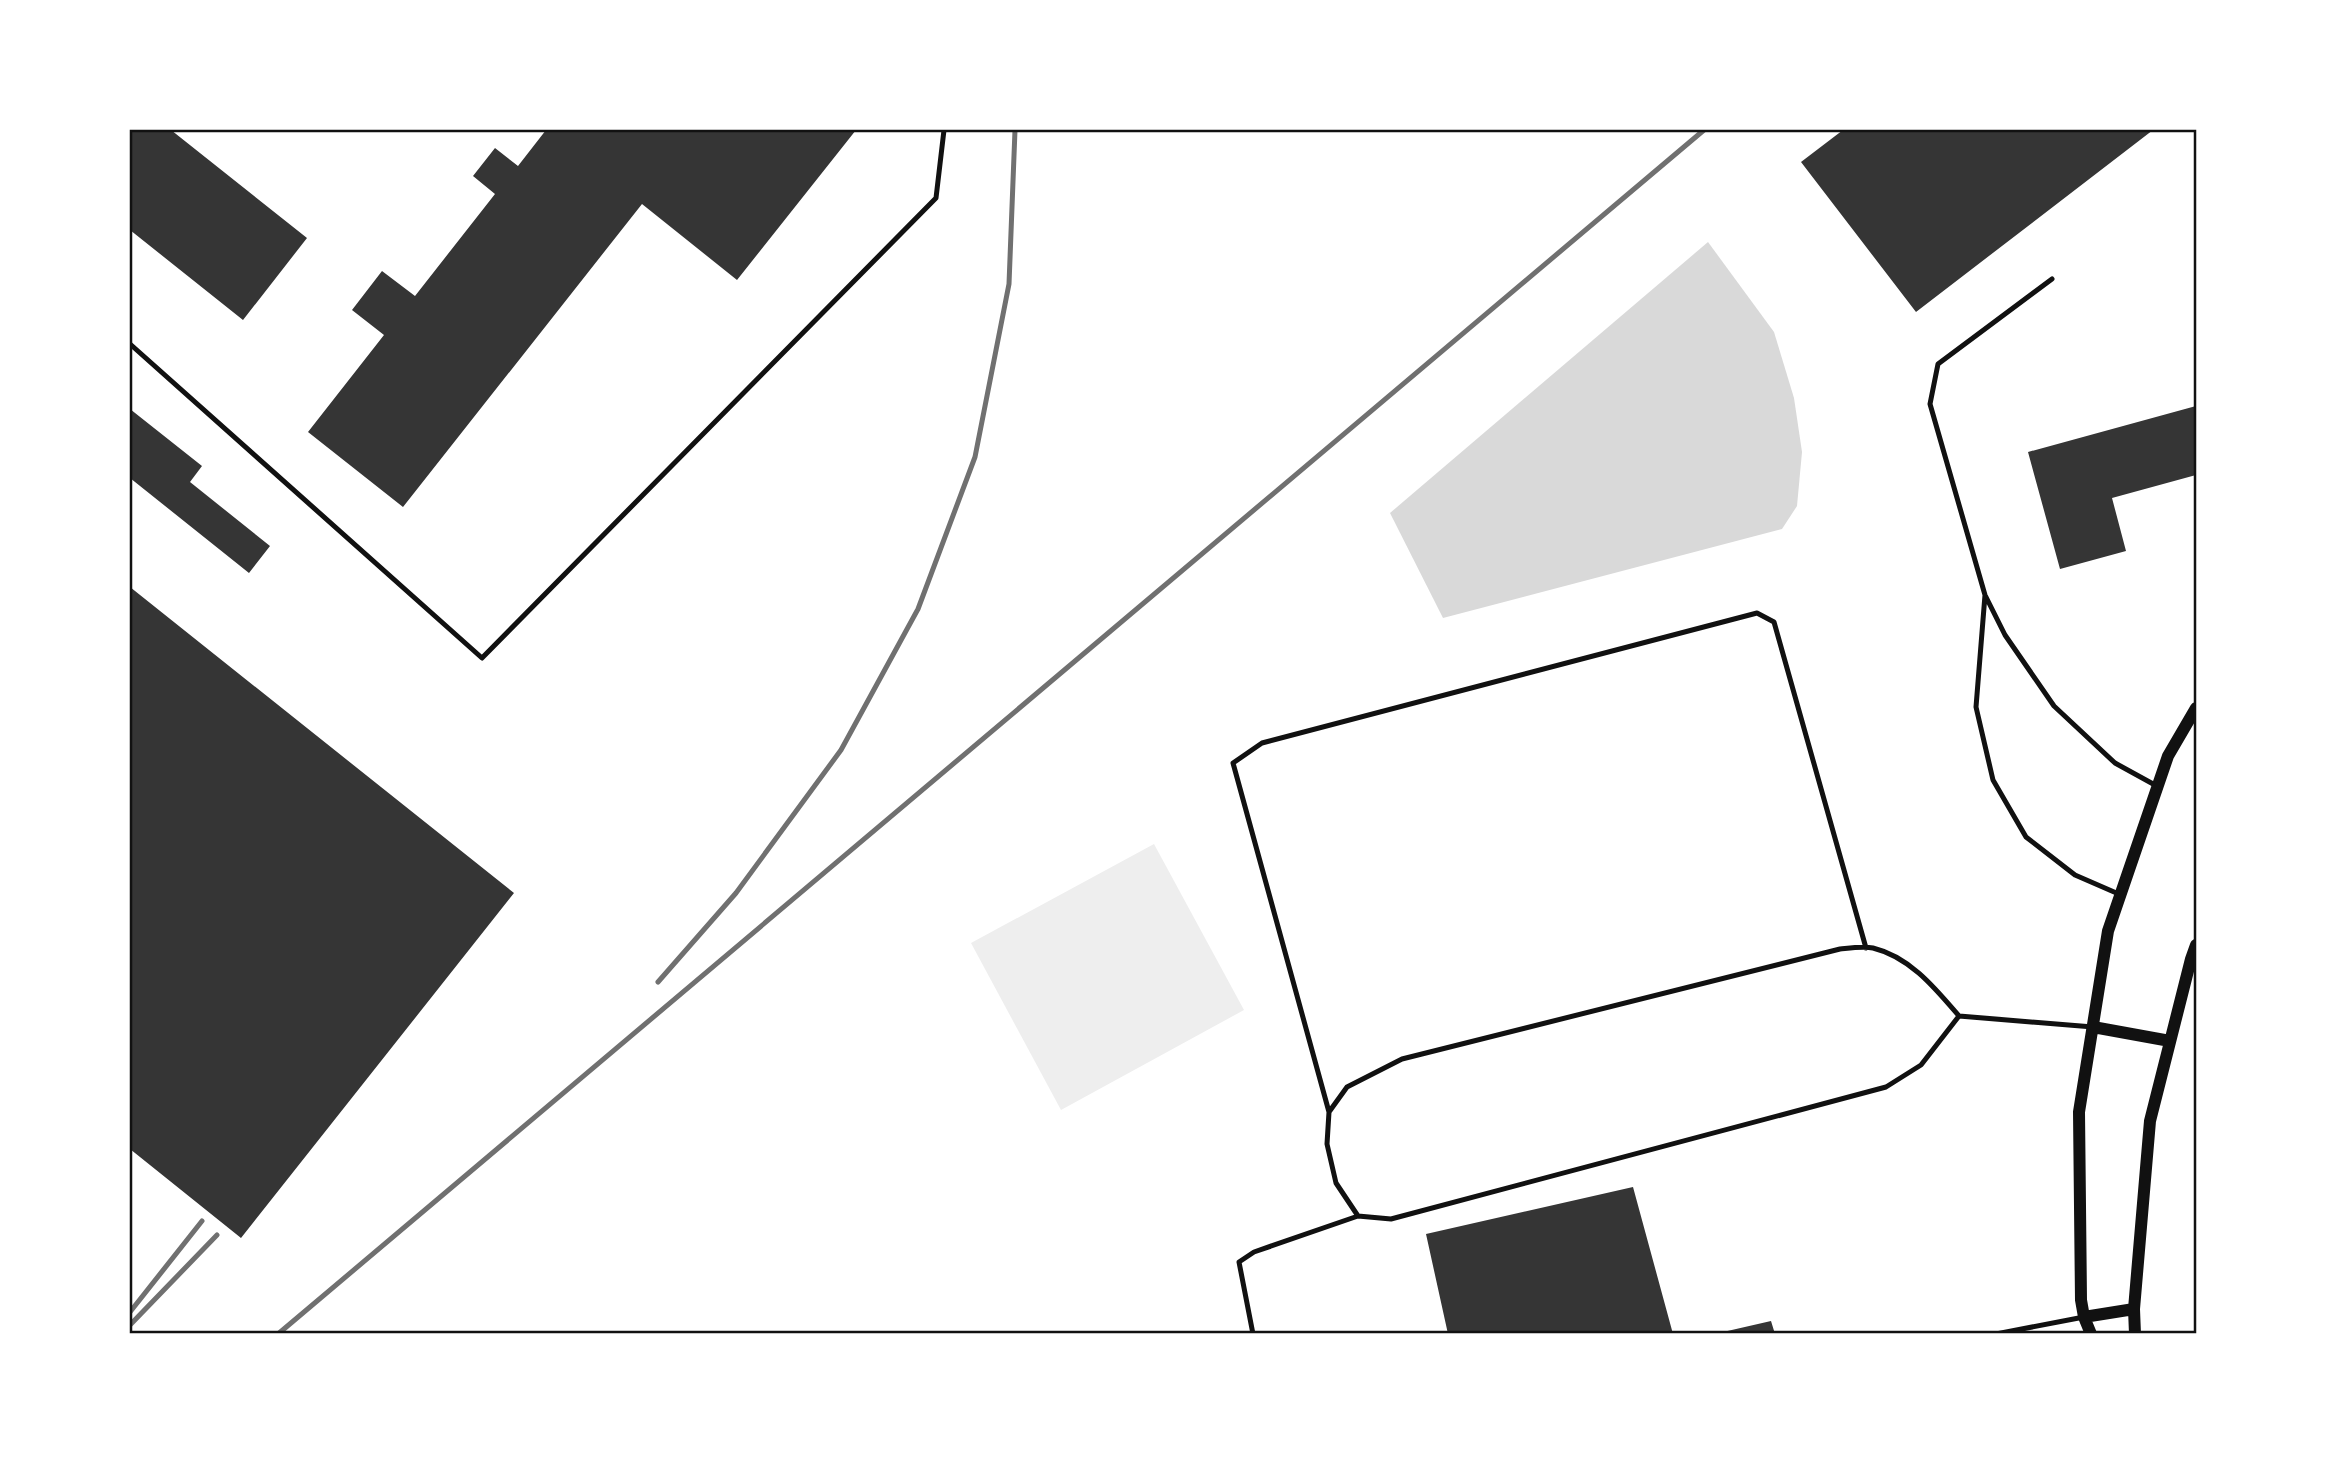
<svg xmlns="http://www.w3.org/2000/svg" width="2326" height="1463" font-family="Bitter,serif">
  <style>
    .green { fill: #eee }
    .water { fill: #d9d9d9 }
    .building { fill: #353535 }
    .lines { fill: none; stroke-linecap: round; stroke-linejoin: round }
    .service { stroke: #111; stroke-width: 5 }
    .tertiary { stroke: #111; stroke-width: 12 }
    .rail { stroke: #707070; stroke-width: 5 }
    .neatline { fill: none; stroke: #111; stroke-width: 2.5 }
  </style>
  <rect width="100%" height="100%" fill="#fff"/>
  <path class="green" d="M1154,844l90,166 -183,100 -90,-167z"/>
  <path class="water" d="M1708,242l66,90 20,66 8,54 -5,54 -15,23 -339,89 -53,-105z"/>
  <path class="building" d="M130,130h41l136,108 -64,82 -113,-90z
    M546,130h310l-119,150 -95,-76 -239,303 -95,-75 76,-97 -32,-25 30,-39 33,25 80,-102 -22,-18 22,-28 23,18z
    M1843,130h310l-237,182 -115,-150z
    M2196,406v69l-84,23 14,53 -66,18 -32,-117z
    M130,409l72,57 -12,16 80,64 -21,27 -119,-95z
    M130,587l384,306 -273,345 -111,-89z
    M1633,1187l40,147h-225l-22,-100z
    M1771,1321l4,13h-52v-2z"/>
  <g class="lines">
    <path class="service" d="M2052,279l-114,85 -8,40 55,191 20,40 49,71 61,57 40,22
      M130,344l352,314 454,-460 8,-68
      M1985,595l-9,112 17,73 33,57 49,38 46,20
      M1959,1016l-38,49 -35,22 -495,132 -33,-3 -22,-33 -9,-39 2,-32 18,-25 55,-28 438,-110c10,-1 23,-3 33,-1 37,9 62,40 86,68l134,11
      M1329,1112l-96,-349 29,-20 495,-130 17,9 92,326
      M1253,1334l-14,-72 15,-10 104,-36
      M1996,1334l88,-17"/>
    <path class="tertiary" d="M2093,1027l77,14
      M2084,1317l50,-8
      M2091,1334l-7,-17 -3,-17 -2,-188 29,-181 60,-175 28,-48
      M2135,1334l-1,-25 16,-188 41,-162 5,-14"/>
    <path class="rail" d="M658,982l78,-89 105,-143 77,-141 57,-152 34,-173 6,-154
      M130,1312l72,-91
      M130,1325l87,-90
      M278,1334l1426,-1204"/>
  </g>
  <rect width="2326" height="1463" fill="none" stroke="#ffffff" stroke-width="262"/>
  <rect x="131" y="131" width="2064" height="1201" class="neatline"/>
</svg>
